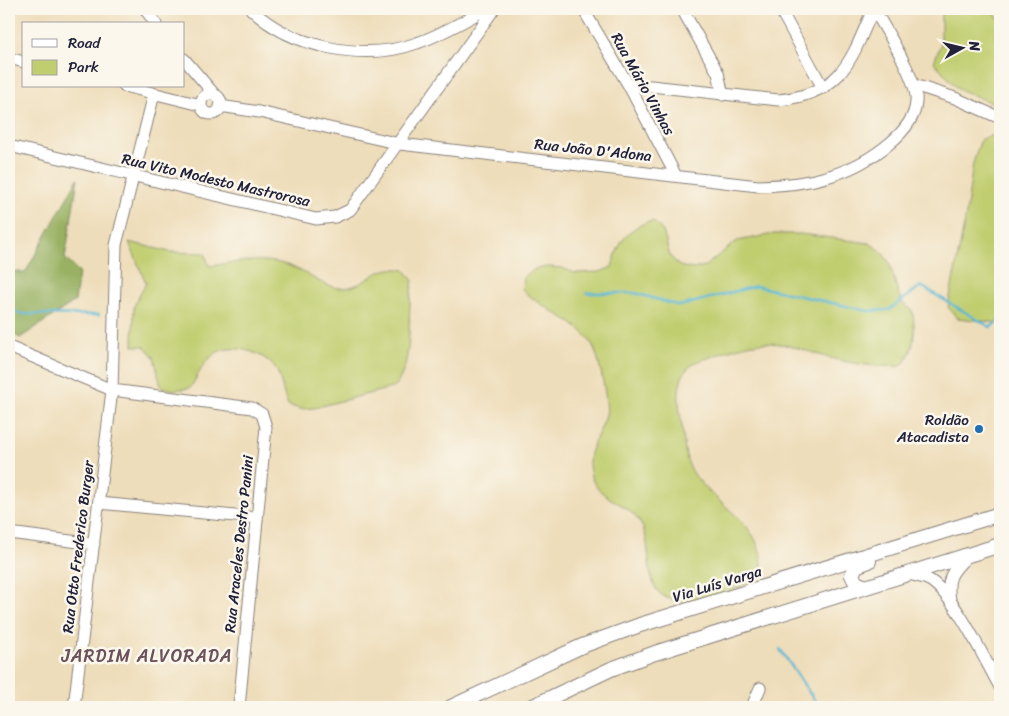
<svg xmlns="http://www.w3.org/2000/svg" width="1009" height="716" font-family="Sriracha,sans-serif">
  <style>
    .green { fill: #c1ce70; stroke: #727856 }
    .forest { fill: #98b162; stroke: #5d6a4e }
    .lines { fill: none; stroke-linecap: round; stroke-linejoin: round }
    .stream { stroke: #56b7d4; stroke-width: 2.5 }
    .minor-casing { stroke: #88807a; stroke-width: 13 }
    .major-casing { stroke: #88807a; stroke-width: 16 }
    .minor { stroke: #fff; stroke-width: 11 }
    .major { stroke: #fff; stroke-width: 14 }
    .poi-dot { fill: #1f6fb2; stroke: #fbf7ec; stroke-width: 2 }
    .labels { text-anchor: middle; dominant-baseline: central; stroke-width: 5; stroke-linejoin: round; paint-order: stroke }
    .street-label { font-size: 15px; fill: #22223b; stroke: #fbf7ec }
    .poi-label { font-size: 15px; fill: #22223b; stroke: #fbf7ec; text-anchor: end }
    .quarter-label { font-size: 18px; letter-spacing: 1px; fill: #6b515c; stroke: #fbf7ec }
  </style>
  <rect width="100%" height="100%" fill="#fbf7ec"/>
  <filter id="ink" filterUnits="userSpaceOnUse"><feTurbulence type="fractalNoise" baseFrequency=".02" numOctaves="2"/><feDisplacementMap in="SourceGraphic" scale="10" xChannelSelector="R" yChannelSelector="G"/><feConvolveMatrix kernelMatrix="1 2 1 2 8 2 1 2 1" color-interpolation-filters="sRGB"/></filter>
  <filter id="wash" filterUnits="userSpaceOnUse"><feTurbulence type="fractalNoise" baseFrequency=".0096" numOctaves="4" result="noise"/><feDisplacementMap in="SourceGraphic" scale="20" xChannelSelector="R" yChannelSelector="G"/><feGaussianBlur stdDeviation="1.12" result="paint"/><feColorMatrix in="noise" values="0 0 0 0 0 0 0 0 0 0 0 0 0 0 0 0 0 1.4 0 .05"/><feComposite in="paint" operator="in"/></filter>
  <g filter="url(#wash)">
    <rect width="100%" height="100%" fill="#eeddba"/>
    <path class="green" d="M947,9h44l9,11v86l-42,-17 -24,-27 7,-19v-27z
      M993,135l7,3v185l-43,-5 -9,-11 18,-92 7,-52 8,-24z
      M653,221l10,10 7,25 9,10 14,3 12,-3 32,-25 37,-7h27l68,9 11,7 9,12 12,40 11,8c4,21 4,40 -11,56 -26,2 -53,-3 -78,-10 -20,-6 -39,-14 -60,-13 -16,1 -32,6 -47,12 -7,3 -16,5 -22,8 -21,14 -15,43 -12,64 2,14 2,31 10,44 23,36 72,51 70,99 -6,5 -13,12 -21,16 -20,12 -73,27 -86,1 -10,-20 -3,-48 -16,-66 -17,-24 -48,-20 -50,-57 -1,-17 13,-33 17,-49 3,-10 -7,-57 -12,-67 -12,-27 -51,-37 -72,-59l2,-13 11,-7 13,-2 14,1 12,5 26,-1 12,-5c6,-24 16,-41 41,-46z
      M129,242l41,10 35,1 4,13c28,-4 57,-10 83,1 16,6 32,21 49,21 28,0 32,-25 64,-18l8,11c-8,35 3,76 -18,106l-81,21 -14,1 -12,-4c-6,-12 -6,-27 -13,-37 -12,-17 -47,-27 -63,-12 -10,8 -15,22 -22,32l-15,2 -14,-3 -7,-30 -10,-11h-11l1,-40 12,-23z"/>
    <path class="forest" d="M78,178l-13,80 14,14 -4,29 -55,37 -11,-6v-62l16,3z"/>
    <g class="lines">
      <path class="stream" d="M587,293h48l45,13 76,-20 112,25 21,-1 32,-24 69,41 10,-6
        M9,310l13,4 77,1
        M780,649l39,58"/>
    </g>
  </g>
  <g filter="url(#ink)">
    <g class="lines">
      <g class="minor-casing">
        <path id="minor" d="M145,9l11,15
          M251,9c40,39 114,53 166,34 24,-8 47,-22 69,-34
          M583,9l46,77 46,88
          M682,9l36,64 5,22
          M780,9l43,79
          M9,58l15,4
          M184,59l30,35
          M914,85l41,13 45,20
          M124,86l77,19
          M629,86h22l127,14c64,-6 73,-39 95,-91
          M201 104a10 10 0 1 1 20 0a10 10 0 1 1-20 0Z
          M220,106l39,6 141,32 358,42c50,-1 93,-10 132,-43 12,-10 25,-24 26,-41 3,-21 -31,-73 -42,-93
          M9,146l307,73 19,-2 15,-7 144,-201
          M9,347l103,43 140,18 10,6 4,13 -27,280
          M99,503l157,15
          M9,533l85,11
          M909,574c7,2 16,3 22,7 26,18 53,78 69,106
          M950,600c-4,-24 2,-28 18,-45
          M74,707l38,-317 4,-145 38,-151
          M752,707l8,-19"/>
      </g>
      <g class="major-casing">
        <path id="major" d="M866,587l-10,-4 -4,-8 4,-9 13,-5
          M451,707l131,-61 58,-21 360,-111
          M531,707l80,-38 44,-16 345,-108"/>
      </g>
      <use href="#minor" class="minor"/>
      <use href="#major" class="major"/>
    </g>
  </g>
  <circle class="poi-dot" cx="979" cy="429" r="5"/>
  <g class="labels">
    <g class="street-label">
      <text transform="translate(643 84) rotate(61)">Rua Mário Vinhas</text>
      <text transform="translate(593 150) rotate(6)">Rua João D'Adona</text>
      <text transform="translate(216 180) rotate(13)">Rua Vito Modesto Mastrorosa</text>
      <text transform="translate(239 544) rotate(-84)">Rua Araceles Destro Panini</text>
      <text transform="translate(78 547) rotate(-83)">Rua Otto Frederico Burger</text>
      <text transform="translate(717 584) rotate(-17)">Via Luís Varga</text>
    </g>
    <g class="poi-label">
      <text x="969" y="420">Roldão<tspan x="969" dy="17">Atacadista</tspan></text>
    </g>
    <g class="quarter-label">
      <text x="147" y="656">JARDIM ALVORADA</text>
    </g>
  </g>
  <rect width="1009" height="716" fill="none" stroke="#fbf7ec" stroke-width="30"/>
  <rect x="22" y="22" width="162" height="65" fill="#fbf7ec" stroke="#a4a2a5"/>
  <rect x="32" y="39" width="25" height="8" fill="#ffffff" stroke="#a4a2a5"/>
  <text x="68" y="48" font-size="15" fill="#22223b">Road</text>
  <rect x="32" y="60" width="25" height="15" fill="#c1ce70" stroke="#a4a2a5"/>
  <text x="68" y="72" font-size="15" fill="#22223b">Park</text>
  <g transform="translate(962 48) rotate(82)" stroke="#fbf7ec" stroke-width="4" paint-order="stroke">
  <path d="M0-4L9 19L0 12L-9 19Z" fill="#22223b"/>
  <text y="-8" font-size="14" font-weight="bold" text-anchor="middle" fill="#22223b">N</text>
  </g>
</svg>
